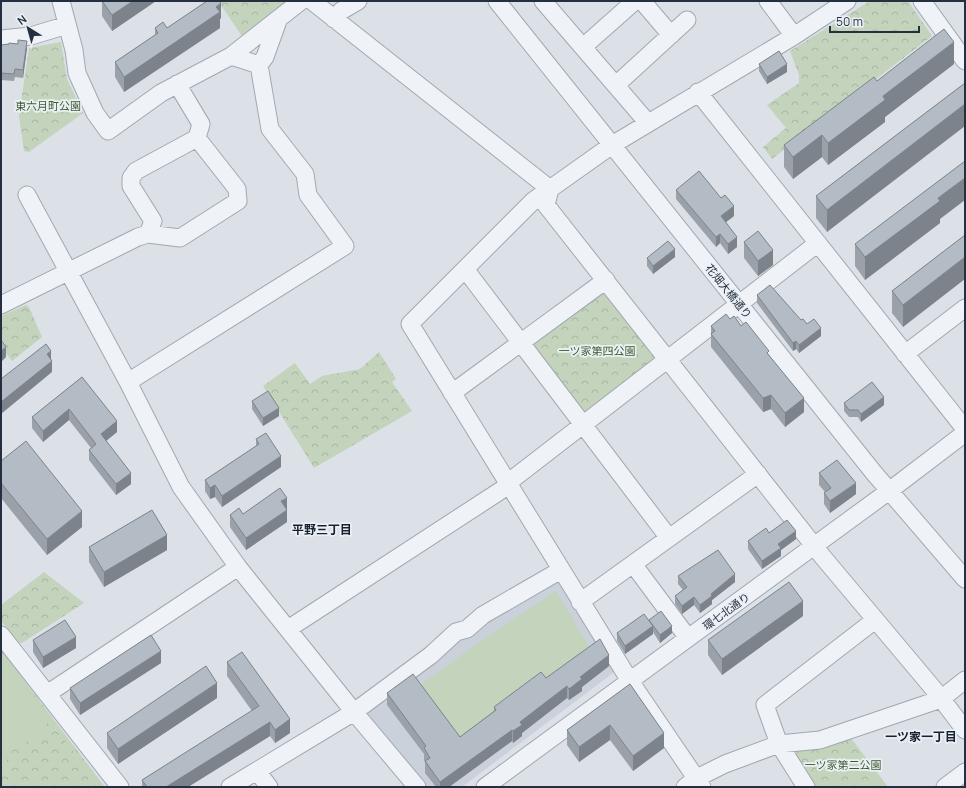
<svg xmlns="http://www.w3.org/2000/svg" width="966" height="788" font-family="Manrope,'Noto Sans JP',sans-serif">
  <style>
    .built { fill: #cad1da }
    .park { fill: url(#park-crowns) }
    .pitch { fill: #c3d3bc }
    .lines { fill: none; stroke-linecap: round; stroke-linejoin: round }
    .minor-casing { stroke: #a1a8b2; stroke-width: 19 }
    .minor { stroke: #eff2f6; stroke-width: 17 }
    .wall { fill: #9aa1a9 }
    .shaded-wall { fill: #7d838a }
    .building { fill: #b3bbc5; stroke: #7d838a }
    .labels { text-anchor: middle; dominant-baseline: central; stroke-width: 3.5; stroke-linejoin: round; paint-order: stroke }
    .park-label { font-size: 11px; fill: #3c5c30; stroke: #ebf0f5 }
    .street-label { font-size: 11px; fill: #24303f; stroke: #ebf0f5 }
    .neighbourhood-label { font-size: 12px; font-weight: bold; fill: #172130; stroke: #ebf0f5 }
  </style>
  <defs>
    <pattern id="park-crowns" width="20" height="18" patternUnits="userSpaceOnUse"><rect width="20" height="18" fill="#c3d3bc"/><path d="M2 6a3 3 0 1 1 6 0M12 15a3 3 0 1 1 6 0" fill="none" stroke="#a7b5a3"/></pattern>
  </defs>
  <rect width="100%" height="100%" fill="#dce1e8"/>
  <path class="built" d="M556,577l61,93 -155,117h-37l-62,-74 95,-76z"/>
  <path class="park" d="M218,1h69l-45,35z
    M870,1h38l24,35 -160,123 -9,-12 23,-19 -19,-23 32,-22v-8l-9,-24z
    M61,42l6,37 16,34 -54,39 -5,-1 -5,-35 10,-68z
    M604,291h6l47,69 -69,53 -7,-1 -48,-65 1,-6z
    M26,305l3,2 13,30 -30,24 -11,-14v-31z
    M379,352l17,27 -4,3 20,29 -98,57 -51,-82 32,-23 15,21 12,-8 38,-7z
    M44,572l40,31 -62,40h-4l-17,-22v-16z
    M1,650l104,137h-104z
    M851,738l37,49h-74l-20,-33 1,-4z"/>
  <path class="pitch" d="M556,591l33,56 -129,94 -41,-55 70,-51z
    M1,652l91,121 -2,14h-2l2,-14 -40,-52 -6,5 -2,6 -28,17 -13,19z"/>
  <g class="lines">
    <g class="minor-casing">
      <path id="minor" d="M61,1l13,49 3,23 18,40 13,18 53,-38 70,-37 70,-55
        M312,1l238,188
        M497,1l377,472 91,106
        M543,1l105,122
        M642,1l29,34
        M768,1l26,35
        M922,1l43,60
        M334,19l7,-8 17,-10
        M1,39l30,-3 36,-11
        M583,47l52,-46
        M259,65l6,-8 14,-39
        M616,85l71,-65
        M698,92l267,337
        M550,189l-4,16 276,351 115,137 28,37
        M27,195l101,187 53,105 57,80 116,145 63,75
        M148,234l5,-13 -22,-35v-8l5,-7 61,-33
        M465,269l204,269
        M1,305l137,-68 10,-3 32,4 58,-37 -1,-12 -40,-51 4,-14 -24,-40
        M905,354l60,-46
        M128,382l217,-136 -37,-51 -3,-21 -35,-45 -11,-64 -28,-9
        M452,393l154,-113
        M633,564l55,74
        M580,602l178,-128
        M288,629l215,-140 11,-11 304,-235
        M1,635l119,152
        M47,694l191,-127
        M257,771l12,16
        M230,787l124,-75 77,-57 25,-23 11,-3 16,-14 78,-45
        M485,787l404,-296 76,-58
        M685,787l12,-9 28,-14 54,-20 41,-4 121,-41 24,-19
        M702,787l-72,-106 -220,-357 123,-123 79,-56 182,-109 53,-35
        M806,787l-27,-43 -14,-39 110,-85
        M945,787l20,-15"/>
    </g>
    <use href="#minor" class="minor"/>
  </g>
  <path class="wall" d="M102,1h54l-44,30 -10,-15z
    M221,18l-1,1v9l-96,64 -9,-15v-15l40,-27v-7h12z
    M1,45l26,3 -4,30 -8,-1 -1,4 -13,-1z
    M759,64l28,8 -20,12 -8,-13z
    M954,64l-69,53v5l-57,43 -6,-8 -29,22 -9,-12v-22l93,-64z
    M965,83l-138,149 -11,-14v-22z
    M676,190l58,26 -8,6 11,25 -9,7 -8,-11 -4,4 -40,-48z
    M940,219v4l-75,57 -10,-14v-22z
    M965,235l-62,92 -11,-14v-22z
    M744,242l29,23 -15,11 -14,-18z
    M675,257l-22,17 -6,-8v-8z
    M757,295l44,25 6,4 14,12 -22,17 -3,-4 -3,2 -36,-48z
    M730,319l11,7 28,29 35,57 -19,15 -14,-18 -8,3 -52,-65v-21z
    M82,377l35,55 -11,9 25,43 -15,11 -27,-35v-10l2,-2 -22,-28 -26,22 -11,-14v-11z
    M252,401l27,15 -16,10 -11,-17z
    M844,403l40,2 -23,17 -3,-5h-9l-5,-6z
    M256,439l25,28 -59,40 -7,-10 -5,2 -5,-8v-11l51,-34z
    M1,461l81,66 -35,28 -46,-57z
    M819,473l37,21 -26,19 -6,-9v-11l1,-1 -6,-7z
    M286,509l1,13 -41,28 -16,-23v-12z
    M769,533l27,6 -15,11v6l-19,13 -14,-20v-8z
    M89,547l78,3 -63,37 -15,-25z
    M678,576l57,6 -23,18v4l-12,9 -6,-8 -12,9 -7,-10v-8l8,-6 -5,-6z
    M803,616l-81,59 -14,-20v-15z
    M649,620l23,13 -12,10 -7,-11v2l-28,20 -8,-13v-8l32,-12z
    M33,640l43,8 -33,20 -10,-16z
    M227,662l63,71 -15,10 -5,-7 -82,51h-46v-7l110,-69 -25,-35z
    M161,663l-81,52 -10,-16v-11z
    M609,666l-27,21v4l-13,9 -2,-2 -45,35v3l-9,7 -1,-2 -63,46h-13l-11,-14v-11l-1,-2v-6l-37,-49v-12l73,44 34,-26v-4l52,-29z
    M630,684l34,64 -31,23 -23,-31 -31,22 -12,-17v-15z
    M217,698l-99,66 -11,-16v-15z"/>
  <path class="shaded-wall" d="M133,1h23l-44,30v-16z
    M221,3v15l-1,1v9l-96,64v-15z
    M27,41v7l-4,30v-8z
    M954,42v22l-69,53v5l-57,43v-22l55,-47z
    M787,64v8l-20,12v-7z
    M965,104v22l-138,106v-22z
    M822,135v22l-29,22v-22z
    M965,178v22l-25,19v4l-75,57v-23l73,-59z
    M734,206v10l-13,10v-10z
    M720,234v9l-4,4v-10z
    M737,237v10l-9,7v-10z
    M675,249v8l-22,17v-8z
    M773,250v15l-15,11v-15z
    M965,257v22l-62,48v-22z
    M821,328v8l-22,17v-8z
    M796,341v8l-3,2v-8z
    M6,347v10l-5,5v-11z
    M51,351v11l1,-1v11l-51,42v-12l46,-48z
    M771,395v14l-8,3v-14z
    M884,397v8l-23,17v-8z
    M804,398v14l-19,15v-14z
    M279,408v8l-16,10v-8z
    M69,409v11l-26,22v-11z
    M117,421v11l-16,13v-11z
    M281,456v11l-59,40v-11z
    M131,473v11l-15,11v-11z
    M856,483v11l-26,19v-12z
    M215,485v12l-5,2v-11z
    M287,498v11l-6,4v-12z
    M287,510v12l-41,28v-12z
    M82,511v16l-35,28v-16z
    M796,531v8l-15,11v6l-19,13v-8l16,-17z
    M167,535v15l-63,37v-15z
    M735,574v8l-23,18v4l-12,9v-8l11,-11z
    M694,597v8l-12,9v-8z
    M803,601v15l-81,59v-16z
    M653,626v8l-28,20v-8z
    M672,626v7l-12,10v-8z
    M76,637v11l-33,20v-11z
    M161,651v12l-81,52v-12z
    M609,655v11l-27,21v4l-13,9v-11l11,-12z
    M217,683v15l-99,66v-15z
    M567,686v12l-45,35v3l-9,7v-12l7,-9z
    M290,719v14l-15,10v-13z
    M270,722v14l-82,51h-22z
    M610,725v15l-31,22v-15z
    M512,730v11l-63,46h-9v-5z
    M664,733v15l-31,23v-15z"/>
  <path class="building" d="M102,1h31l-21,14z
    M207,1h12l2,2 -5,4 4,5 -96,65 -9,-15 43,-29 -3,-5 8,-6 4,6z
    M944,29l10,13 -71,54 2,4 -57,43 -6,-8 -29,22 -9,-12 90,-68 3,4z
    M18,40l9,1 -4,29 -8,-1 -1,5 -13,-1v-28l8,-1v-1l9,1z
    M779,51l8,13 -20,13 -8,-13z
    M965,83v21l-138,106 -11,-14z
    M965,161v17l-27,20 2,3 -75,56 -10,-13z
    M699,171l22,27 4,-3 9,11 -13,10 16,21 -9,7 -8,-10 -4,3 -40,-47z
    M758,231l15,19 -15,11 -14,-19z
    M965,235v22l-62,48 -11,-14z
    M668,241l7,8 -22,17 -6,-8z
    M770,285l31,35 2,-1 4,5 7,-5 7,9 -22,17 -3,-4 -3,2 -36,-48z
    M726,314l4,5 4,-3 7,10 5,-4 23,29 -2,2 37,45 -19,15 -14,-18 -8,3 -52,-64 4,-3 -4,-5z
    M1,340l5,7 -5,4z
    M46,344l5,7 -4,3 5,7 -51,41v-23z
    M82,377l35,44 -16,13 30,39 -15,11 -27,-34 7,-6 -27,-35 -26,22 -11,-14z
    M872,382l12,15 -23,17 -3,-4h-9l-5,-7z
    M268,391l11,17 -16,10 -11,-17z
    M266,433l15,23 -59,40 -7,-11 -5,3 -5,-8 54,-36 -3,-5z
    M26,441l56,70 -35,28 -46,-56v-22z
    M837,460l19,23 -26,18 -6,-8 7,-5 -12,-15z
    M280,488l7,10 -6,3 6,9 -41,28 -16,-23 9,-7 4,6z
    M152,510l15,25 -63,37 -15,-25z
    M787,520l9,11 -18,13 3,4 -19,13 -14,-20 18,-13 3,5z
    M718,550l17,24 -24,20 1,2 -12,9 -6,-8 -12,9 -7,-10 12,-9 -9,-11z
    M789,582l14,19 -81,58 -14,-19z
    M661,611l11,15 -12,9 -11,-15z
    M644,614l9,12 -28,20 -8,-13z
    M65,620l11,17 -33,20 -10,-17z
    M151,635l10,16 -81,52 -10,-15z
    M600,639l9,16 -29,22 2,2 -13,10 -2,-3 -47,36 2,3 -9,6 -1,-1 -72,52 -15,-21 5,-3 -6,-10 2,-2 -39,-53 26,-19 47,63 36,-27 -2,-3 47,-35 5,6z
    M242,652l48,67 -15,11 -5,-8 -104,65h-19l-5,-7 117,-74 -32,-44z
    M206,666l11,17 -99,66 -11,-16z
    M630,684l34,49 -31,23 -23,-31 -31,22 -12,-17z"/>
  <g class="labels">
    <g class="park-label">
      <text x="48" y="105">東六月町公園</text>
      <text x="597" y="350">一ツ家第四公園</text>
      <text x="843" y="764">一ツ家第二公園</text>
    </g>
    <g class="street-label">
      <text transform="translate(729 291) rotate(51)">花畑大橋通り</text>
      <text transform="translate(726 611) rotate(-36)">環七北通り</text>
    </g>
    <g class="neighbourhood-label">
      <text x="322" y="529">平野三丁目</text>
      <text x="921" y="736">一ツ家一丁目</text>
    </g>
  </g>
  <rect width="966" height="788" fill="none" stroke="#24303f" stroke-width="4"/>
  <g transform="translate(28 28) rotate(323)" stroke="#ebf0f5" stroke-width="3" paint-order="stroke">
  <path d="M0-3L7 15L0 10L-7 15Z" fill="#24303f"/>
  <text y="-6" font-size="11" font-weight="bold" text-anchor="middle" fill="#24303f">N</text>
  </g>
  <path d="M830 26v6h89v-6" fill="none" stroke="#24303f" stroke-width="2"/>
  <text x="836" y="26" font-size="12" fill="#24303f" stroke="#ebf0f5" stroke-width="3" paint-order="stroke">50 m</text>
</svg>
